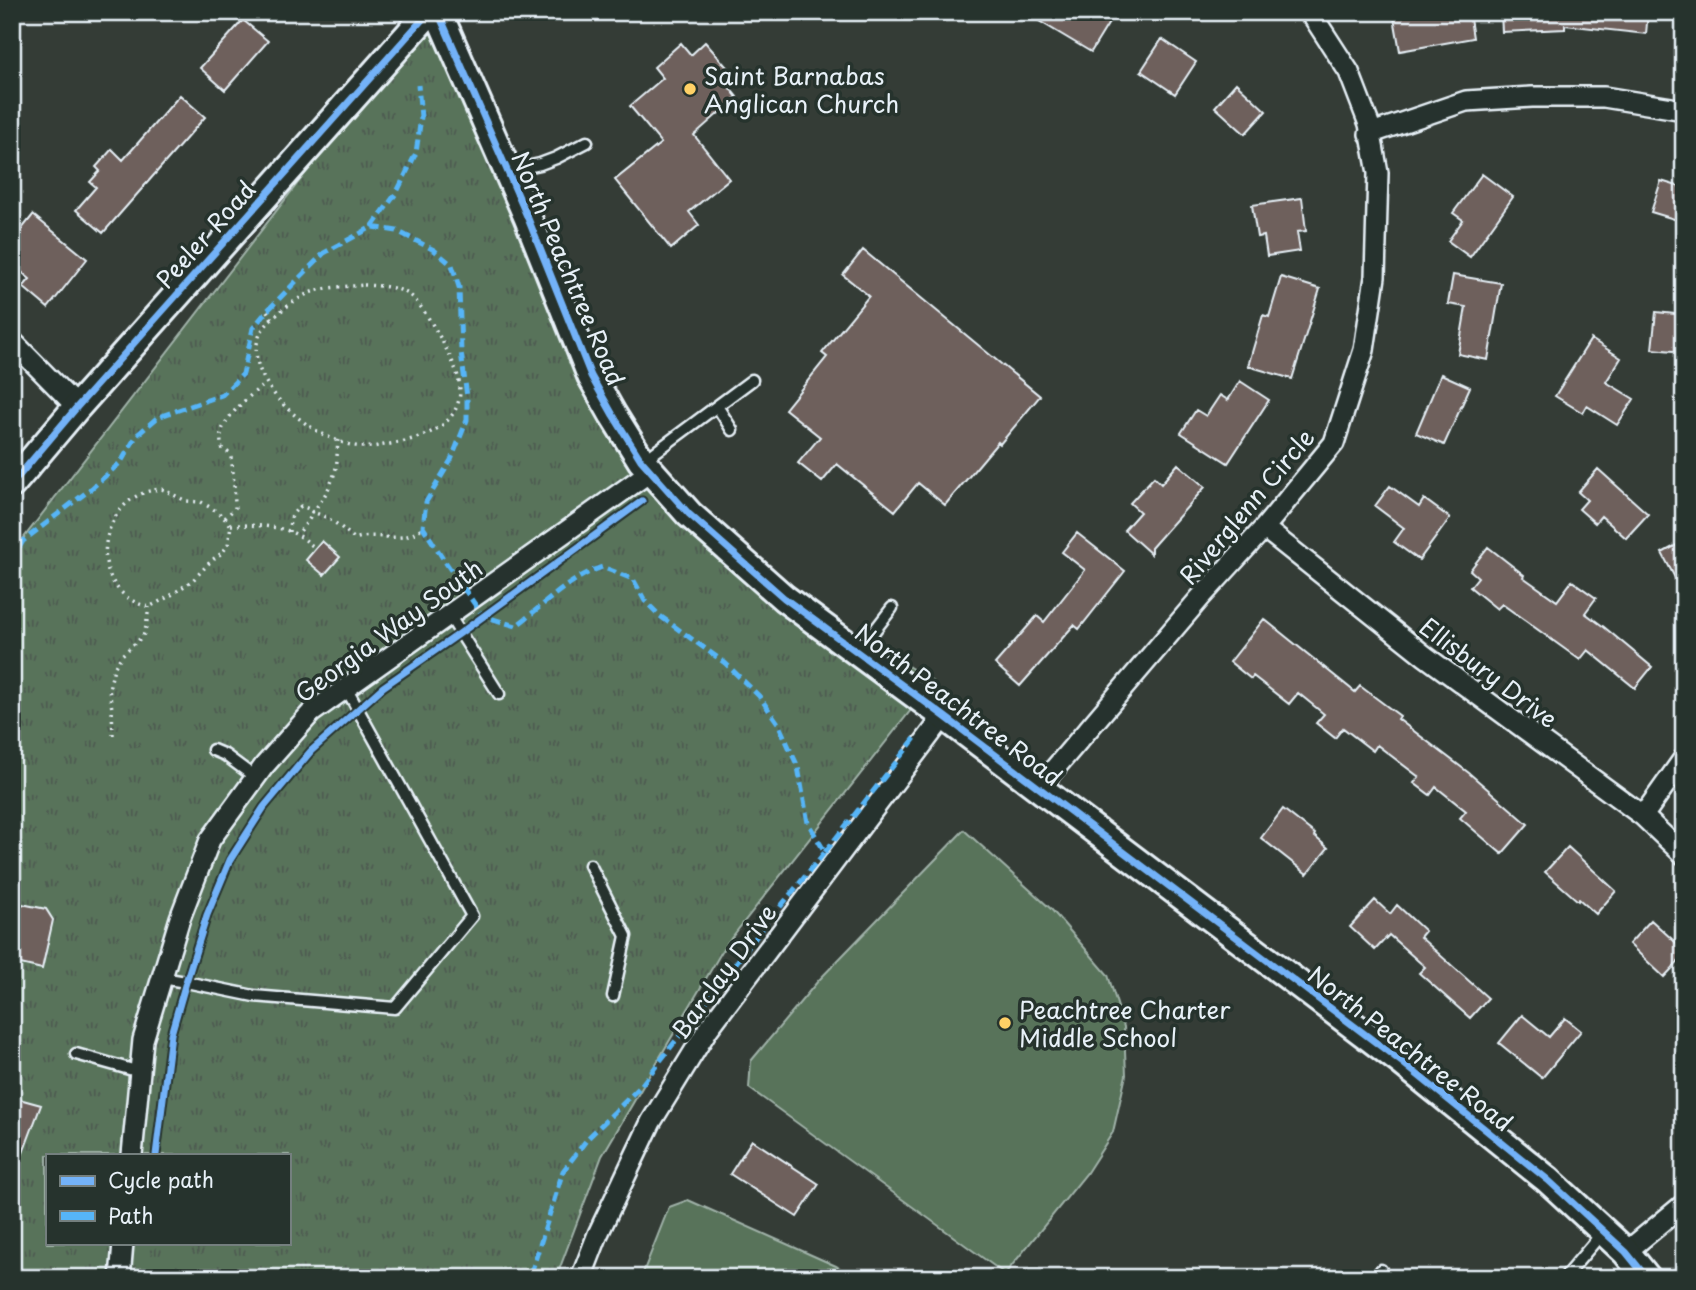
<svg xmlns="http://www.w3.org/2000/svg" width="1696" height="1290" font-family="'Playpen Sans',sans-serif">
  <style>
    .grass { fill: #58735a; stroke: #a0b2a9; stroke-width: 2 }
    .park { fill: url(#park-tufts); stroke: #a0b2a9; stroke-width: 2; fill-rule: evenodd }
    .building { fill: #6e615c; stroke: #e8f1f8; stroke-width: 2 }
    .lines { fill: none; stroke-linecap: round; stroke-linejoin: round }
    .lane-casing { stroke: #e8f1f8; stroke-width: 15 }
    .street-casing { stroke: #e8f1f8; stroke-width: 24 }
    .secondary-casing { stroke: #e8f1f8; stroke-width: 32 }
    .path { stroke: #e8f1f8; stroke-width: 3.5; stroke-dasharray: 2 5; stroke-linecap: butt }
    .lane { stroke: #26332d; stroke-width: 10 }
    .street { stroke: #26332d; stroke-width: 19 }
    .secondary { stroke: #26332d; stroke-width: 26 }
    .quiet { stroke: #56b5f8; stroke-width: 5; stroke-dasharray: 10 5; stroke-linecap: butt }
    .cycleway-casing { stroke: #26332d; stroke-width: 11 }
    .cycleway { stroke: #73b2f8; stroke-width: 7 }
    .poi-dot { fill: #ffd166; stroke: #26332d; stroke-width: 2.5 }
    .labels { text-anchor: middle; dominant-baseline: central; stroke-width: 7; stroke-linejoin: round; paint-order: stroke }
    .poi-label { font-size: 24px; fill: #e8f1f8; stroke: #26332d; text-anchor: start }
    .street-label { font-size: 24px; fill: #e8f1f8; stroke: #26332d }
  </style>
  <defs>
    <pattern id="park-tufts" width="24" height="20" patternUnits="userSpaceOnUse" patternTransform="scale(1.75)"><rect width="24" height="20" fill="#58735a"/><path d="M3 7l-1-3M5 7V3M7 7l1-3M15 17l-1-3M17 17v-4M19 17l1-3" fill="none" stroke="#4e5b51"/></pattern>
  </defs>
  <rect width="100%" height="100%" fill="#343c36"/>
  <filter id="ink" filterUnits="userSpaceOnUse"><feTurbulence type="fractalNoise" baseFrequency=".0143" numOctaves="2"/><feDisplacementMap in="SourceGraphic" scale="14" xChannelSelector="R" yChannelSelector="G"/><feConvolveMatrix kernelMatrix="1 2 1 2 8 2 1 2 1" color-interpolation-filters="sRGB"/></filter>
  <g filter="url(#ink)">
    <path class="grass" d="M964,830l87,79 57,66 16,52 2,48 -13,57 -27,42 -81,100 -256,-186 2,-27 67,-80z
      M688,1200l148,66 19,12h-214l28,-71z"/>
    <path class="park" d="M430,12l162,351 118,178 223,141 -208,264 -123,210 -46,122h-544v-725zM47,1155h242v88h-242z"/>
    <path class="building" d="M1024,12h72l14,9 -19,31z
      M1393,12h76l4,26 -73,13z
      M1501,12h147l-2,22 -81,-9v4l-63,3z
      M243,20l25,21 -43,49 -25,-22z
      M1162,39l34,23 -21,32 -34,-23z
      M705,42l28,32 -9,7 13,16 -43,38 35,44 -40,33 10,13 -28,24 -56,-69 46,-37 -31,-37 33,-28 -9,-11 27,-24 10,12z
      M1236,83l30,28 -21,23 -30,-27z
      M180,95l25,22 -102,116 -27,-23 20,-23 -6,-5 10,-11 -4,-4 16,-18 11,11z
      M1482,174l31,23 -43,60 -22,-16 15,-21 -10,-7z
      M1661,181l23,7v34l-33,-10z
      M1302,198l4,33 -9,1 3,19 -33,5 -3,-20 -7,1 -5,-32z
      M33,215l54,44 -39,49 -25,-21 7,-8 -18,-15v-23z
      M863,250l177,146 -40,48 -2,-2 -53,63 -27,-22 -23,28 -58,-47 -15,18 -24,-19 22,-26 -35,-28 42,-52 -5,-4 47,-57 -26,-21z
      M1453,275l48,8 -13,77 -30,-6 8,-47 -18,-3z
      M1281,277l39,12 -28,90 -44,-13 15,-51 6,2z
      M1656,312l28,3v37l-32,-3z
      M1591,339l30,19 -15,24 28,17 -17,26 -30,-19 -4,7 -28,-17z
      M1441,374l29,13 -26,58 -28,-12z
      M1240,381l29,19 -41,63 -47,-30 15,-23 10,6 14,-21 8,5z
      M1178,464l27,23 -54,61v6l-27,-24 16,-18 -10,-9 24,-26 7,7z
      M1598,469l50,45 -22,24 -25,-22 -6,7 -16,-14 8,-9 -9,-8z
      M1390,486l29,21 5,-8 26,19 -31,42 -25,-18 10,-14 -29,-22z
      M1077,533l48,38 -46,58 -5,-4 -54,61 -25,-22 42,-48 7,6 41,-52 -23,-18z
      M322,541l18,16 -16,18 -18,-15z
      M1684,541v54l-22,-42z
      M1488,547l36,28 -1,2 34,24 15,-20 24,17 -11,15 19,14 48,40 -17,21 -47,-38 -8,10 -78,-56 -5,5 -27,-22 8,-10 -8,-7z
      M1264,619l91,73 5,-6 40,30 -2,3 71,54 59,51 -26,30 -42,-36 6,-7 -30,-24 -6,8 -16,-12 5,-6 -42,-32 -4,6 -30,-23 -8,10 -19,-15 8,-9 -26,-21 -9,11 -36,-28 -2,3 -21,-17z
      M1283,809l32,25 -1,2 14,12 -21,26 -46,-36z
      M1568,847l48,44 -20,23 -17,-15 -1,2 -33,-29z
      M1375,900l15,14 7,-9 28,26 -5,6 68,61 -18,20 -51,-45 6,-6 -36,-32 -14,15 -25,-23z
      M12,902l34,7 7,11 -11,49 -30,-7z
      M1651,920l33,30v6l-20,21 -35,-33z
      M1522,1015l27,22 16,-19 16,13 -39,47 -43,-35z
      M12,1097l29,8 -27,72h-2z
      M752,1140l67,44 -22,33 -67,-43z"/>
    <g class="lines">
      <g class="lane-casing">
        <path id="lane" d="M508,171l32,-7 16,-6 31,-16
          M717,406l15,24
          M642,460l12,-7 98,-73
          M449,615l50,79
          M858,652l34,-44
          M213,750l12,5 31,23
          M590,865l36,71 -13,60
          M162,978l24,4 68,14 141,12 77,-92 -126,-228
          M76,1054l64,18
          M1379,1278l2,-8
          M1564,1278l39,-46"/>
      </g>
      <g class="street-casing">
        <path id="street" d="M1369,134l97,-33 66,-4h72l80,13
          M12,341l65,66
          M1264,528l161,128 218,160 41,39
          M1039,787l161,-189 64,-70 70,-85 30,-93 11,-73 3,-104 -9,-49 -20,-52 -35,-54 -6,-6
          M1643,816l41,-58
          M132,1155l11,-115 37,-122 30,-78 54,-74 47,-53 340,-242
          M1626,1252l58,-48
          M120,1278l3,-35
          M581,1278l17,-44 53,-112 57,-93 236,-313"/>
      </g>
      <g class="secondary-casing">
        <path id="secondary" d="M438,12l89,204 64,160 22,39 28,45 48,54 95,84 160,118 459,347 145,117 78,72 21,26
          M12,484l65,-77 352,-395"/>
      </g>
      <path class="path" d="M364,285c17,1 32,1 46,10 13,9 45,66 48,82 2,8 3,18 0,26 -9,30 -48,38 -74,42 -7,1 -14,3 -21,2 -24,-2 -49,-16 -67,-31 -20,-16 -47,-48 -38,-76 3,-12 14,-21 23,-29 9,-7 20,-15 31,-19 16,-6 36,-5 52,-7z
        M267,311l5,8
        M339,440c-3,9 -1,19 -3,28 -4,16 -13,33 -24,44 18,5 29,15 43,27 18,-7 41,3 58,-5 4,-2 7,-5 10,-7
        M162,489l24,12 15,1 17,10 13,13 -3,20 -6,8 -10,7 -19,20 -23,16 -21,11c-68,-16 -51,-115 13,-118z
        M225,518l10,-10c0,-8 -2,-48 -5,-53 -2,-4 -6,-5 -9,-8 0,-6 -1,-12 1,-17 6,-16 30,-37 43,-46
        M231,525c20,0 51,0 68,11 5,2 9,7 14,10
        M289,532c0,-11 2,-19 12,-26l8,3 3,3 -2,6 -12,16
        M113,735l-1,-26 -3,-20 5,-21 8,-13 21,-19 3,-9 3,-20"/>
      <use href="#lane" class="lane"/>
      <use href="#street" class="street"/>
      <use href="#secondary" class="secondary"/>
      <path class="quiet" d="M372,227l25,-35 19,-39 5,-36 -3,-32
        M12,560l11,-19 69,-53 29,-26 16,-27 21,-18 64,-22 21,-21 10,-46 14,-17 57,-58 48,-26 25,4 37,19 18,15 7,22 2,65 6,45v23l-16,40 -25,42 -3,25 23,36 37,53 33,10c28,-21 53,-48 86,-59l31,12 12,22 15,15 65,47 34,33 19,27 20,44 10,56 17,29 -62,76 -123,159 -52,51 -25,33 -30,96 -8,11
        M12,666l3,6 -3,7
        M825,852l91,-115"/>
      <g class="cycleway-casing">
        <path id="cycleway" d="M438,12l89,204 64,160 22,39 28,45 48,54 95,84 160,118 459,347 145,117 78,72 21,26
          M12,484l65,-77 352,-395
          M156,1155l15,-121 15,-52 21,-67 23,-55 34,-53 47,-56 72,-64 76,-53 183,-133"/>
      </g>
      <use href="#cycleway" class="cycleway"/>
    </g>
  </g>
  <g class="poi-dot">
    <circle cx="690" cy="89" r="7"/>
    <circle cx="1005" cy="1023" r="7"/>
  </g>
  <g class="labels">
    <g class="poi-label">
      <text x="704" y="75">Saint Barnabas<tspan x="704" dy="28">Anglican Church</tspan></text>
      <text x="1019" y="1009">Peachtree Charter<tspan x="1019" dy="28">Middle School</tspan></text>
    </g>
    <g class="street-label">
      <text transform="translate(205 234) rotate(-48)">Peeler Road</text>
      <text transform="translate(569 268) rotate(67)">North Peachtree Road</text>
      <text transform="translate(1246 506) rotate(-50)">Riverglenn Circle</text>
      <text transform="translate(388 630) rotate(-36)">Georgia Way South</text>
      <text transform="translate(1489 672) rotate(37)">Ellisbury Drive</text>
      <text transform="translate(959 704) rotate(37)">North Peachtree Road</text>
      <text transform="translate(723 971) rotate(-54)">Barclay Drive</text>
      <text transform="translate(1411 1048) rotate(38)">North Peachtree Road</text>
    </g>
  </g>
  <rect width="1696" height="1290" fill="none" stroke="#26332d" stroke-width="42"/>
  <rect x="21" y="21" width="1654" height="1248" fill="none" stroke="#e8f1f8" stroke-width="2.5" filter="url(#ink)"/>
  <rect x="46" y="1154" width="245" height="91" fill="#26332d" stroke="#747f7e" stroke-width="2"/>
  <rect x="60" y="1176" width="35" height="10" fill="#73b2f8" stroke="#747f7e" stroke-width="2"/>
  <text x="108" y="1188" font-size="21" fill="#e8f1f8">Cycle path</text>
  <rect x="60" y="1211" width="35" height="10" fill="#56b5f8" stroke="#747f7e" stroke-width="2"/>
  <text x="108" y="1224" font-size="21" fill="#e8f1f8">Path</text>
</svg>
